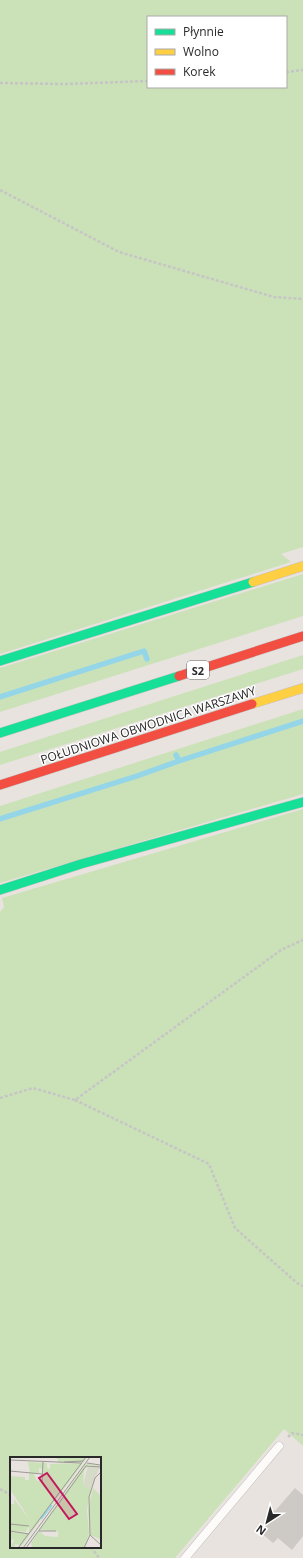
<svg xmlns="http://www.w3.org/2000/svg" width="303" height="1558" font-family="'Open Sans',sans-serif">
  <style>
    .green { fill: #cbe2b8; fill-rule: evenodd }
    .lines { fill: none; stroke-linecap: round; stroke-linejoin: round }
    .stream { stroke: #94d6e8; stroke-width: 5.5 }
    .building { fill: #cdc9c5 }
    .lane-casing { stroke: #c2c0c0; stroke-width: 9 }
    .fast-casing { stroke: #c2c0c0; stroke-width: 10 }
    .slow-casing { stroke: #c2c0c0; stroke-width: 10 }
    .jam-casing { stroke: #c2c0c0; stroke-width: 10 }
    .path { stroke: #c6c5c5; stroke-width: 2.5; stroke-dasharray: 3 2; stroke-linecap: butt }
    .lane { stroke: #fcfbfa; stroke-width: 8 }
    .fast { stroke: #16e098; stroke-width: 9 }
    .slow { stroke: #ffcf43; stroke-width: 9 }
    .jam { stroke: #f24e42; stroke-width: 9 }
    .labels { text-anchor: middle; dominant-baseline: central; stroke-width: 3; stroke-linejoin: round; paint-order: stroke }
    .shield { fill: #fff; stroke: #696969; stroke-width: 1 }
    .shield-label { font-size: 11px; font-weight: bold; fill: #292929 }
    .street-label { font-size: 12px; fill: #292929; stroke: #fff }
    .inset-river { fill: none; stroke: #94d6e8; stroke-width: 2 }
    .inset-road { fill: none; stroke: #9c9996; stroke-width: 1 }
    .view { fill: #c2185b; fill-opacity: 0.15; stroke: #c2185b; stroke-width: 2 }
    .inset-edge { fill: none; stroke: #292929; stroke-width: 2 }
  </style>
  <rect width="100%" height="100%" fill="#e8e3de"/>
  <path class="green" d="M0,0h303v547l-22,7 10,8 -291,92zM148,17h138v70h-138z
    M303,574v42l-303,96v-44z
    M303,655v14l-303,96v-13z
    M303,709v85l-303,89v-77z
    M303,809v637l-19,-17 -109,129h-175v-646l4,-5 -2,-9zM11,1458h89v89h-89z"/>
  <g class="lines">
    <path class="stream" d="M0,697l144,-46 3,8
      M176,755l3,6 124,-40
      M0,819l137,-43 42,-15"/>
  </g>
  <path class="building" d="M295,1488l8,7v41l-11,14 -14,-12 -5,5 -14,-12 15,-21 1,1z"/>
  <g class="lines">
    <g class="lane-casing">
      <path id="lane" d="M185,1558l94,-112"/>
    </g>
    <g class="fast-casing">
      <path id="fast" d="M0,661l253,-79
        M0,733l179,-57
        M0,890l81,-26 222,-62"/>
    </g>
    <g class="slow-casing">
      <path id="slow" d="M253,582l50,-16
        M252,704l51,-16"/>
    </g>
    <g class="jam-casing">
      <path id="jam" d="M179,676l124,-40
        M0,785l252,-81"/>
    </g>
    <path class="path" d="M286,72l17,-2
      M0,83l66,1 82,-3
      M0,190l119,62 155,45 29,2
      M0,1098l33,-10 42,12 206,-150 22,-10
      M75,1100l134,64 26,64 62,55 6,3
      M288,1437l4,-4 11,2
      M0,1489l11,6
      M91,1547l8,11"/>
    <use href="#lane" class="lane"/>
    <use href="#fast" class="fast"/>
    <use href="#slow" class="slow"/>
    <use href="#jam" class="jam"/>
  </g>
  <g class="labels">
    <rect class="shield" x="187" y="661" width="22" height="18" rx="3"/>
    <g class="shield-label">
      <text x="198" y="670">S2</text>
    </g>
    <g class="street-label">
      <text transform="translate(148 725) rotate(-18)">POŁUDNIOWA OBWODNICA WARSZAWY</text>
    </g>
  </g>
  <g transform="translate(10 1457)">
    <rect width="91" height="91" fill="#e8e3de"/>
    <path d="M43,0h34l-3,5 -26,1v-4zM18,5l19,1v5l3,1v-5l33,-1 -63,85v-3l-5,-1v4h-5l4,-8 -4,-1v-7l19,1v-8l-3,7 -16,-1v-27h4v-5l16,21 -20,-31v-13l15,1v3h4v-7l5,1 3,7h5l1,-12 -4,-1v5h-9zM76,6l15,3 -13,-1 -4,5 -1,15 8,3 -4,22 2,24 -5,14h-52l-1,-5 8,-12 6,5 13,1v-5l-3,-1 -16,-1zM83,31l8,8 -1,43 -10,-4 -2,-25z" fill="#cbe2b8"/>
    <path d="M78,9l12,1 -9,21h-3l-5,-3z" fill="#d5dbc6"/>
    <path class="inset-river" d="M31,62l11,-14"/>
    <path class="inset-road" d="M0,3l71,3M54,5l19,-1M77,6l13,2M0,14l32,3M32,24l1,-19M0,67l19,2M0,74l19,3M29,74h17M80,78l11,10M8,91l68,-91M13,91l67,-91M16,91l60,-82 15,1M74,91l6,-13 -1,-38 6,-19 6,-6"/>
    <path class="view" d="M37,16l30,41 -8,5 -30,-41z"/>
    <rect width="91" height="91" class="inset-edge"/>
  </g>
  <rect x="147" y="16" width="140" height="72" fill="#ffffff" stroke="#a9a9a9"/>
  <rect x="155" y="29" width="20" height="6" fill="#16e098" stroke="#a9a9a9"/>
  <text x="183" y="36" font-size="12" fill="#292929">Płynnie</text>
  <rect x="155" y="49" width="20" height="6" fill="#ffcf43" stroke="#a9a9a9"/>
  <text x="183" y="56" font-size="12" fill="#292929">Wolno</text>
  <rect x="155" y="69" width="20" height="6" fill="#f24e42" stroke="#a9a9a9"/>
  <text x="183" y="76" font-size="12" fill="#292929">Korek</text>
  <g transform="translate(267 1522) rotate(216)" stroke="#ffffff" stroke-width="3" paint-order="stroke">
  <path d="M0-3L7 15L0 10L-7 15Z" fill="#292929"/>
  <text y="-6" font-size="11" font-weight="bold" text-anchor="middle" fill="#292929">N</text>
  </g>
</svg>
